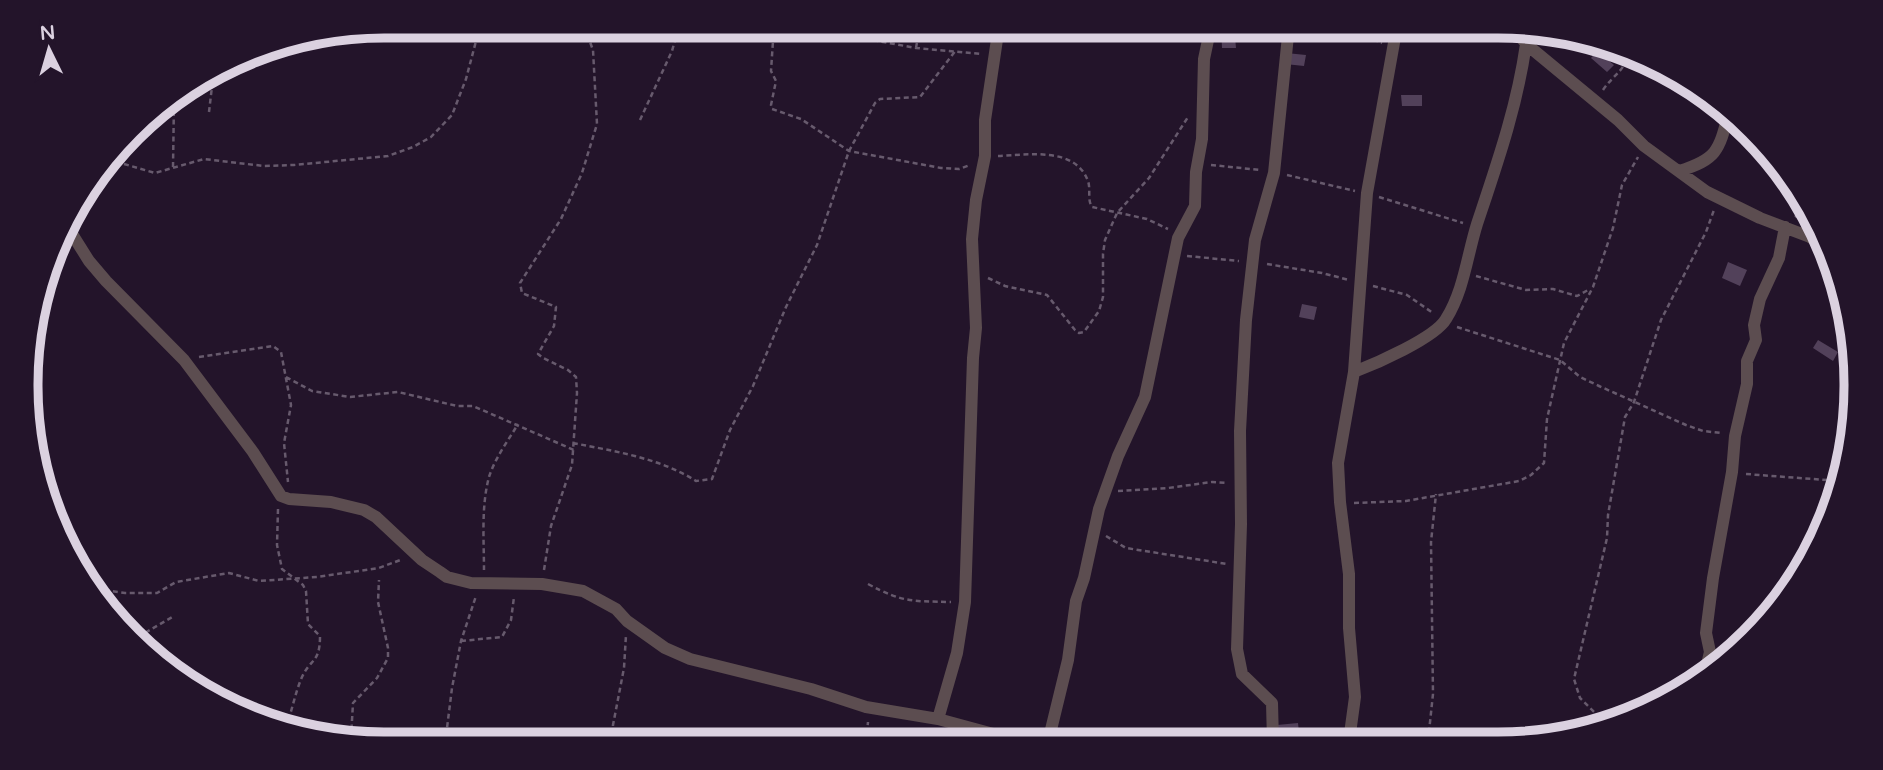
<svg xmlns="http://www.w3.org/2000/svg" width="1883" height="770" font-family="'Varela Round',sans-serif">
  <style>
    .building { fill: #52415a }
    .lines { fill: none; stroke-linecap: round; stroke-linejoin: round }
    .path { stroke: #675a6d; stroke-width: 2.5; stroke-dasharray: 5 3.5; stroke-linecap: butt }
    .minor { stroke: #5c4d50; stroke-width: 12 }
    .rim { fill: none; stroke: #dbd1e0; stroke-width: 9 }
  </style>
  <rect width="100%" height="100%" fill="#23142a"/>
  <path class="building" d="M1231,26h3l2,22h-14l-1,-21z
    M1597,51l17,14 -7,7 -16,-14z
    M1286,53l20,2 -2,11 -19,-2z
    M1401,95h21v11h-20z
    M1728,262l19,8 -7,16 -18,-8z
    M1302,304l15,3 -3,13 -15,-3z
    M1818,340l20,12 -5,9 -20,-13z
    M1298,723l1,9 -21,3 -1,-10z"/>
  <g class="lines">
    <path class="path" d="M774,26l-3,45 5,10 -5,24 1,4 29,10 48,32 92,17 18,1 11,-4
      M833,26l45,15 38,7 66,6
      M1342,26l40,17
      M916,48l4,-22
      M1603,90c9,-14 22,-19 25,-36
      M209,112l4,-34
      M640,120l32,-69 7,-25
      M998,156c29,-1 77,-10 90,25 3,9 -1,18 4,26l55,12 21,10
      M124,164l31,9 49,-14 60,7 30,-1 94,-9 25,-9 18,-10 21,-22 14,-36 14,-53
      M1211,165l49,5
      M173,167l1,-67
      M1287,175l68,16
      M1379,197l84,26
      M1795,217l10,-10
      M1187,256l52,5
      M1267,264l55,9 27,7
      M1476,276l50,14 27,-1 24,7 13,-7
      M988,278l17,8 42,9 28,35 4,3 5,-1 15,-21 4,-14v-43l2,-14 12,-27 32,-35 39,-61
      M1373,286l34,9 26,18
      M1457,327l103,33 20,17 19,9 87,39 17,6 18,2
      M199,357l74,-11 8,6 10,53 -7,38 4,39
      M286,377l26,14 38,6 48,-5 59,14h16l101,44
      M573,443c40,8 87,15 123,38l16,-2 18,-49 23,-44 33,-79 31,-62 32,-94 26,-48 5,-4 40,-2 36,-47
      M1746,474l94,7
      M1118,491l50,-3 44,-6 15,1
      M1354,503l52,-2 113,-20 12,-6 13,-12 3,-44 17,-76 29,-56 20,-59 9,-43 16,-28
      M278,509l-1,36 5,24 21,16 3,6 2,33 12,12c0,27 -9,22 -18,41 -7,16 -10,34 -16,50
      M1106,536l20,12 101,16
      M484,570c0,-30 -3,-63 5,-93 6,-19 19,-36 29,-53
      M544,570l7,-44 21,-61 5,-72 -1,-16 -8,-7 -25,-12 -5,-4 16,-28 2,-19 -34,-14 -2,-10 41,-64 21,-46 15,-49 -4,-74 -9,-24
      M868,584c35,19 45,17 83,18
      M96,589l29,4h32l19,-11 53,-9 30,8 58,-4 62,-9 24,-9
      M138,637l36,-21
      M461,641l41,-4 9,-17 3,-23
      M1606,724l-26,-26 -6,-19 33,-141 1,-23 17,-98 9,-15 27,-82 45,-88 8,-22
      M351,738l2,-35 24,-25 11,-20v-10l-10,-46 1,-22
      M1428,741l5,-47 -2,-152 5,-48
      M866,742l2,-20
      M612,743l1,-18 11,-57 2,-33
      M732,743h25
      M445,744l7,-56 9,-47 15,-45"/>
    <path class="minor" d="M1515,29l11,15 92,76 26,26 63,46 53,26 50,19 15,9
      M1679,171c39,-12 40,-21 50,-59
      M67,226l22,35 17,20 78,79 69,92 28,44 8,3 42,3 33,8 12,7 46,43 18,12 7,5 24,6 71,1 41,7 33,18 11,12 38,27 25,11 121,30 55,18 72,12 85,23
      M1354,372c21,-8 81,-34 92,-53 18,-29 21,-63 31,-95 20,-60 40,-117 49,-180
      M1705,673l5,-21 -4,-19 7,-55 19,-106 3,-36 12,-52v-23l9,-21 -2,-15 6,-26 19,-41 6,-31
      M938,719l19,-66 8,-51 8,-244 3,-30 -4,-89 4,-39 9,-44v-36l14,-94
      M1273,741l-1,-38 -30,-29 -5,-25 4,-125 -1,-93 6,-111 9,-80 19,-67 15,-147
      M1349,741l6,-44 -6,-69v-54l-9,-72 -2,-39 16,-91 13,-179 30,-167
      M1048,742l20,-82 8,-59 8,-23 15,-69 19,-53 27,-59 33,-159 17,-32 1,-34 6,-33 2,-80 7,-33"/>
  </g>
  <path d="M0 0H1883V770H0ZM384 38H1498A346 346 0 0 1 1844 384V386A346 346 0 0 1 1498 732H384A346 346 0 0 1 38 386V384A346 346 0 0 1 384 38Z" fill="#23142a" fill-rule="evenodd"/>
  <path class="rim" d="M384 38H1498A346 346 0 0 1 1844 384V386A346 346 0 0 1 1498 732H384A346 346 0 0 1 38 386V384A346 346 0 0 1 384 38Z"/>
  <g transform="translate(49 49) rotate(355)" stroke="#23142a" stroke-width="5" paint-order="stroke">
  <path d="M0-5L12 26L0 18L-12 26Z" fill="#dbd1e0"/>
  <text y="-10" font-size="19" font-weight="bold" text-anchor="middle" fill="#dbd1e0">N</text>
  </g>
</svg>
